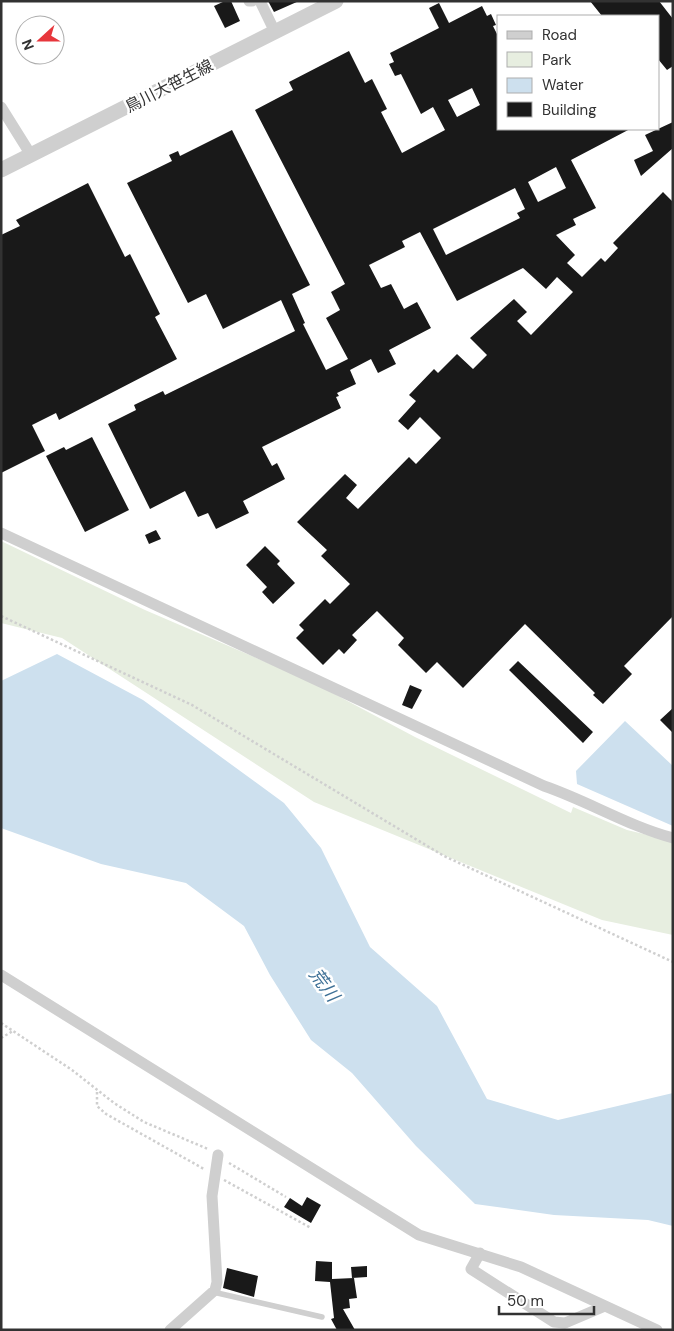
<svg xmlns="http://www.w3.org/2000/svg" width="674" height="1331" font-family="'DM Sans','Noto Sans JP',sans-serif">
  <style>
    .green { fill: #e7eee0 }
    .water { fill: #cde0ee }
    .building { fill: #191919; fill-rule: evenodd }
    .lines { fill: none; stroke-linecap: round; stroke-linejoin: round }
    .path { stroke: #cfcfcf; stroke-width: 2.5; stroke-dasharray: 2.5 2.5; stroke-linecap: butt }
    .service { stroke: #cfcfcf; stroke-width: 5.5 }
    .minor { stroke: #cfcfcf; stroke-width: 11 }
    .tertiary { stroke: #cfcfcf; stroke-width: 15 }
    .labels { text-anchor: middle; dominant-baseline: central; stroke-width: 5; stroke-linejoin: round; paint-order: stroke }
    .street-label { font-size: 16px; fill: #323232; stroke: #fff }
    .water-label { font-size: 18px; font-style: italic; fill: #3e7096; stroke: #fff }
  </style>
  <rect width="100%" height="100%" fill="#fff"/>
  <path class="green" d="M1,541l144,69 165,71 105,56 156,76 2,-6 54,23 46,11v94l-71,-15 -288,-118 -252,-164 -61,-15z"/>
  <path class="water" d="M57,654l86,46 141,103 37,45 49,99 67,59 50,93 71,21 115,-27v133l-25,-6 -94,-5 -79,-11 -59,-58 -64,-73 -41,-33 -41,-65 -26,-49 -58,-43 -85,-19 -100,-36v-147z
    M625,721l48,45v60l-96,-42 -1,-13z"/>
  <path class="building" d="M225,1h6l9,20 -15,7 -11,-22z
    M268,1h31l-25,11z
    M590,1h69l14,18v47l-6,4 -9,-11v-43h-56z
    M439,3l10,20 33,-17 5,10 4,-2 5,11 -3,1 5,10v93h132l-59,31 25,48 -23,11 3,6 -20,10 19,20 -8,8 15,14 19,-19 4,4 13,-14 -5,-5 50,-51 10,10v414l-49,50 8,8 -29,30 -10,-9 2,-2 -70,-69 -62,64 -26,-26 -11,11 -28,-28 6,-7 -27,-27 -25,24 5,5 -13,14 -5,-5 -16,16 -27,-27 8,-8 -5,-5 26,-26 5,5 20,-20 -29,-28 6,-6 -30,-28 48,-48 12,11 -11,13 12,11 51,-52 7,7 25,-26 -21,-21 -12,13 -10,-9 18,-20 -7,-6 25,-26 4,4 19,-19 16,15 14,-14 -17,-17 44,-39 13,13 -10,9 14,14 42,-43 -16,-15 -11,12 -23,-21 -66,33 -37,-69 -18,9 3,6 -36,18 12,23 10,-4 13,25 13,-7 14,26 -42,22 7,14 -18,9 -7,-14 -21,11 6,14 -19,9 2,3 -3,1 5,11 -79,39 10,19 5,-3 8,16 -42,22 6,12 -33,16 -8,-16 -10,4 -13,-26 -35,18 -42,-85 28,-14 -2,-5 29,-14 2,4 130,-64 -14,-31 -58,29 -17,-35 -18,9 -61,-120 45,-22 -3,-6 9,-4 2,5 52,-26 78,155 -18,9 13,29 -2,1 23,46 22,-11 -22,-41 14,-8 -9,-18 14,-8 -90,-174 38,-20 -4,-8 60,-31 16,32 7,-4 15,30 -6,3 21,41 43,-23 -12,-23 -12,7 -20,-40 -6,2 -6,-12 5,-2 -4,-9 49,-25 -10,-20zM472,88l8,17 -23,12 -9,-17zM556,167l10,21 -28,14 -10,-20zM515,188l10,21 -8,4 3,5 -74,37 -13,-26z
    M673,122v26l-32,28 -7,-16 19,-9 -8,-16z
    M88,183l37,74 5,-3 30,60 -5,3 22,42 -118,61 -3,-7 -24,12 13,26 -44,22v-238l19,-9 -4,-6z
    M92,437l37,73 -44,22 -39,-76 18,-9 2,3z
    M156,530l5,9 -12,5 -4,-9z
    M265,546l15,15 -3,3 18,19 -22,21 -11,-12 5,-5 -21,-22z
    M518,661l75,71 -10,11 -74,-73z
    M410,685l12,5 -10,19 -10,-4z
    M673,708v25l-13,-13z
    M307,1197l14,8 -10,18 -27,-16 6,-9 12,8z
    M316,1261l16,1v17l22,-1 3,20 -8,1 1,9 -7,1 12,21h-18l-6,-11 3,-1 -4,-36 -15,-1z
    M367,1266v11l-15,1 -1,-11z
    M227,1268l31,8 -4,21 -31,-9z"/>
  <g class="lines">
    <path class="path" d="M1,616l191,89 252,151 229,106
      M1,1023l71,47 42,33 30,19 64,27
      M1,1038l12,-7
      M97,1092v14l9,8 98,55
      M229,1163l57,34
      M224,1180l87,48"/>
    <path class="service" d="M213,1292l109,25"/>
    <path class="minor" d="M249,1h3
      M260,1l15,31
      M1,107l30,48
      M1,533l543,253c44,15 84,40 129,52
      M1,975l418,260 102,32 136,63
      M480,1253l-9,16 83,53 11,1 40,-17
      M170,1330l45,-40 2,-8 -5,-86 6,-41"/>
    <path class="tertiary" d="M1,170l335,-169"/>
  </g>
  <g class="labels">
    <g class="street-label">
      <text transform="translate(169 86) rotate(-27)">鳥川大笹生線</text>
    </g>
    <g class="water-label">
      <text transform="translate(324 985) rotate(53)">荒川</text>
    </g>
  </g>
  <rect width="674" height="1331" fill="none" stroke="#323232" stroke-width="5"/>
  <rect x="497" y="15" width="162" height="115" fill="#ffffff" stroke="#adadad"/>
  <rect x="507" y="31" width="25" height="8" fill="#cfcfcf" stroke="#adadad"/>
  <text x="542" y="40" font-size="15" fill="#323232">Road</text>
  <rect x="507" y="52" width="25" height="15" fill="#e7eee0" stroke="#adadad"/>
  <text x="542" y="65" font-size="15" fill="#323232">Park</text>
  <rect x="507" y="78" width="25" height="15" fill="#cde0ee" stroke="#adadad"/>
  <text x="542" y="90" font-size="15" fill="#323232">Water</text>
  <rect x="507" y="102" width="25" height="15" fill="#191919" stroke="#adadad"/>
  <text x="542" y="115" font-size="15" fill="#323232">Building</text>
  <g transform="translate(40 40) rotate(249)"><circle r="24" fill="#ffffff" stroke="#adadad"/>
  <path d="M0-4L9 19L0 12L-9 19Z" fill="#e7363c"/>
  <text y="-8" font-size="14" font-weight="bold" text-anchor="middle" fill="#323232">N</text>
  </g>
  <path d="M499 1306v8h95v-8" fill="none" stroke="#323232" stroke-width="2.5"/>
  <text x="507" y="1306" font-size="15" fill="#323232" stroke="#ffffff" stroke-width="4" paint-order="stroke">50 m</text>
</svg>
